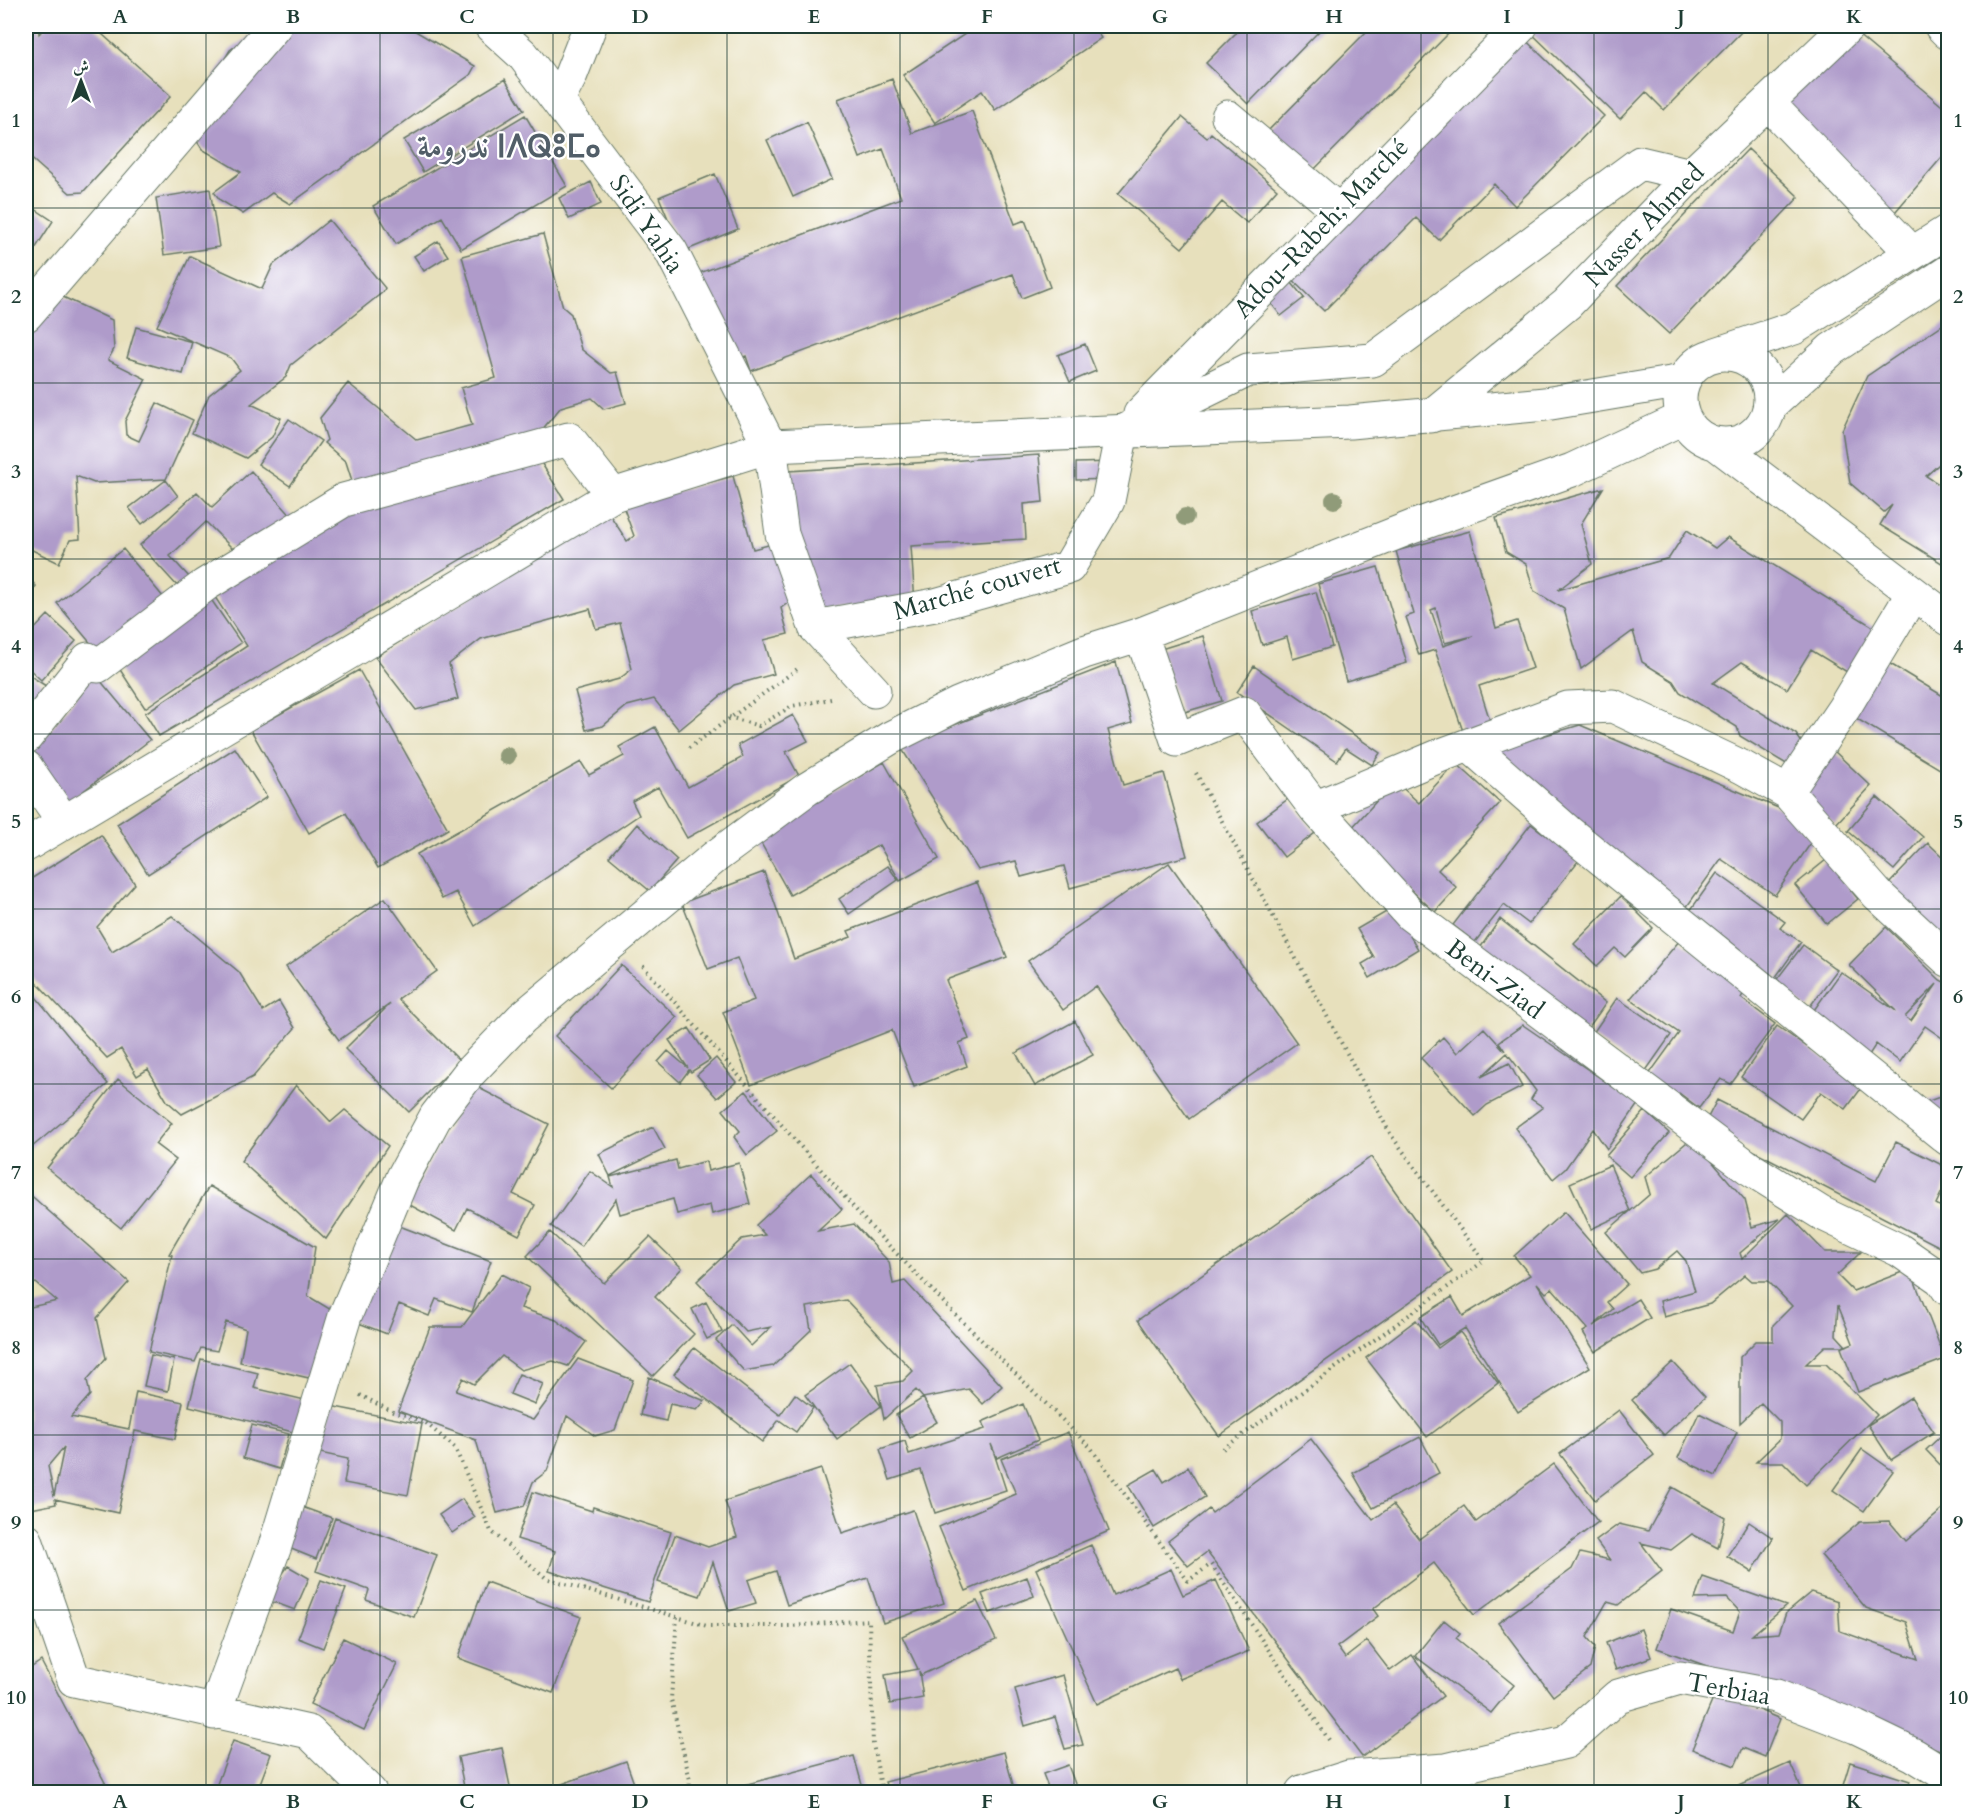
<svg xmlns="http://www.w3.org/2000/svg" width="1974" height="1818" font-family="Cardo,Amiri,'Noto Sans Tifinagh',serif">
  <style>
    .building { fill: #af9bca; fill-rule: evenodd }
    .lines { fill: none; stroke-linecap: round; stroke-linejoin: round }
    .minor-casing { stroke: #657664; stroke-width: 35 }
    .major-casing { stroke: #657664; stroke-width: 35 }
    .path { stroke: #657664; stroke-width: 4; stroke-dasharray: 1.5 4.5; stroke-linecap: butt }
    .minor { stroke: #fff; stroke-width: 33 }
    .major { stroke: #fff; stroke-width: 33 }
    .tree { fill: #909b79 }
    .grid { fill: none; stroke: #1f3d34; stroke-width: 1.5; stroke-opacity: 0.55 }
    .labels { text-anchor: middle; dominant-baseline: central; stroke-width: 4.5; stroke-linejoin: round; paint-order: stroke }
    .street-label { font-size: 26px; fill: #1f3d34; stroke: #fff }
    .district-label { font-size: 32px; font-weight: bold; fill: #515e68; stroke: #fff }
    .neatline { fill: none; stroke: #1f3d34; stroke-width: 2 }
    .grid-label { font-size: 20px; text-anchor: middle; font-weight: bold; fill: #1f3d34 }
  </style>
  <rect width="100%" height="100%" fill="#fff"/>
  <filter id="ink" filterUnits="userSpaceOnUse"><feTurbulence type="fractalNoise" baseFrequency=".0167" numOctaves="2"/><feDisplacementMap in="SourceGraphic" scale="12" xChannelSelector="R" yChannelSelector="G"/><feConvolveMatrix kernelMatrix="1 2 1 2 8 2 1 2 1" color-interpolation-filters="sRGB"/></filter>
  <filter id="wash" filterUnits="userSpaceOnUse"><feTurbulence type="fractalNoise" baseFrequency=".008" numOctaves="4" result="noise"/><feDisplacementMap in="SourceGraphic" scale="24" xChannelSelector="R" yChannelSelector="G"/><feGaussianBlur stdDeviation="1.35" result="paint"/><feColorMatrix in="noise" values="0 0 0 0 0 0 0 0 0 0 0 0 0 0 0 0 0 1.4 0 .05"/><feComposite in="paint" operator="in"/></filter>
  <g filter="url(#wash)">
    <rect width="100%" height="100%" fill="#e7e0bc"/>
    <g id="blocks">
      <path class="building" d="M26,26h12l1,8 8,-8h46l78,70 -88,96 -13,1 -44,-39z
        M264,26h143l68,40 -5,9 -180,129 -18,-11 -29,21 -23,-14 -6,-8 27,-20 -39,-23 -7,-11 -13,-7 48,-81z
        M977,26h115l9,12 -106,72 -13,-19 -47,32 -32,-48z
        M1243,26h81l-76,78 -42,-41z
        M1372,26h84l-163,165 -43,-42z
        M1511,26l93,90 -89,90 -21,-22 -55,56 -23,-22 -92,93 -47,-46z
        M1524,26h223l-83,84 -18,-18 -26,27z
        M1850,28l98,83v39l-58,68 -117,-99z
        M505,79l19,31 -101,62 -19,-32z
        M892,79l20,54 60,-22 43,113 10,-4 25,67 -28,11 -9,-24 -262,97 -5,-15 -16,6 -33,-88 204,-76 -18,-49 -23,9 -22,-59z
        M525,115l42,71 -106,63 -19,-32 -46,27 -23,-38z
        M1182,117l25,21 4,-5 66,56 -30,34 -25,-21 -40,46 -64,-54z
        M807,122l25,57 -39,18 -26,-57z
        M1748,149l51,48 -130,137 -52,-48z
        M715,174l23,55 -56,23 -23,-55z
        M591,182l10,22 -32,15 -10,-21z
        M210,189l9,58 -55,8 -8,-57z
        M26,203l27,18 -27,42z
        M329,220l56,68 -2,4 -92,73 -5,12 -35,27 30,14 -9,19 -26,21 -54,-25 17,-38 31,-25 -9,-12 -74,-32 33,-70 72,33 11,-24z
        M543,234l20,73 8,7 10,35 30,24 6,-1 9,31 -22,6 -12,-11 -31,9 -25,30 -182,50 -8,-25 -22,-19 3,-3 -7,-22 28,-35 69,57 55,-15 -11,-37 35,-10 -34,-122z
        M438,241l10,15 -24,15 -10,-15z
        M1283,272l21,26 -23,18 -21,-27z
        M29,281l83,39 2,29 -6,11 38,19 -21,42 1,14 13,6 18,-38 36,17 -27,59 -72,4 -18,-7 4,63 -10,1 -11,23 -33,-16v-258z
        M1948,321v135l-22,20 22,14v77l-68,-42 12,-20 -8,7 -34,-29 -8,-53 25,-54z
        M136,327l56,15 -9,32 -56,-16z
        M1085,344l11,27 -26,11 -12,-27z
        M289,419l32,22 -31,45 -32,-22z
        M1039,455l4,47 -19,2 2,35 -115,7 4,57 -117,8 -9,-140z
        M537,456l27,43 -405,237 -14,-23 102,-67 -38,-58 130,-79z
        M1114,462l1,17 -39,1v-17z
        M251,471l44,49 -58,33 -31,-31 -36,34 20,22 -11,10 -39,-43 57,-53 15,15z
        M733,476l20,73 23,-6 16,57 -11,8 7,26 -24,6 10,34 -40,11 -55,45 -25,-31 -27,7 -24,20 -17,4 -11,-39 44,-12 13,-10 -12,-46 -24,6 -6,-20 -109,30 -32,25 9,35 -42,11 -41,-53 233,-145 19,29 7,-5 -11,-30z
        M166,480l12,16 -36,28 -13,-16z
        M1603,488l-22,36 11,40 -34,26 111,-32 18,-28 28,18 13,-11 152,94 -28,44 -41,-25 -24,39 -45,-27 -29,21 83,51 11,16 -14,18 -53,-32 -3,-9 -57,-35 -7,-11 -31,-19 -9,-31 -52,38 -17,-60 -30,-18 -8,-27 -20,-12 -10,-34z
        M1470,531l26,97 21,-7 16,47 -54,18 13,41 -27,10 -30,-87 -16,5 -13,-38 8,-3 -18,-63zM1436,608l9,35 28,-7 -30,10 -12,-36z
        M123,549l46,55 -66,54 -46,-55z
        M1378,567l29,96 -61,18 -28,-97z
        M26,575l10,11 -10,14z
        M1316,592l16,55 -39,12 -6,-22 -25,8 -10,-34z
        M208,595l33,48 -96,65 -32,-49z
        M48,615l28,26 -35,39 -15,-14v-28z
        M1203,636l19,65 -41,12 -20,-64z
        M1882,659l66,40v75l-99,-60z
        M1116,662l16,61 -24,7 15,55 41,-12 23,83 -117,32 -6,-22 -43,11 -5,-16 -38,9 -78,-124z
        M1254,666l126,87 -8,12 -26,-17 -9,13 -100,-69z
        M359,670l89,159 -70,39 -32,-55 -37,20 -58,-103z
        M26,673l23,15 -23,36z
        M94,673l56,67 -81,62 -37,-48z
        M793,715l15,26 -22,11 13,24 -112,62 -29,-51 -26,14 7,14 -164,111 -19,-34 -14,7 -25,-45 164,-92 8,13 35,-19 -5,-9 36,-20 33,60 55,-30 -5,-12z
        M1580,725l203,85 30,30 -38,55 -54,-36 -38,53 -188,-162z
        M235,748l32,49 -119,77 -31,-50z
        M1832,749l39,37 -36,39 -40,-37z
        M884,762l55,97 -39,22 -21,-36 -89,50 -33,-59z
        M1456,763l44,40 -62,67 19,18 -22,24 -87,-80 47,-51 24,22z
        M1877,797l46,40 -29,33 -46,-39z
        M1288,799l27,34 -31,24 -27,-35z
        M637,824l40,36 -27,31 -41,-34z
        M1531,824l48,36 -50,64 -25,-19 -29,37 -22,-17z
        M101,835l34,49 -38,43 15,25 60,-36 67,56 24,39 16,-10 16,27 -42,49 -71,37 -15,-13 -19,-32 -11,7 -16,-27 -14,9 -81,-87v-89z
        M1928,843l20,19v85l-62,-60z
        M1826,860l32,39 -31,25 -32,-39z
        M1169,863l128,180 -108,76 -93,-133 -33,24 -35,-49z
        M888,866l10,14 -49,34 -10,-15z
        M764,872l30,87 57,-22 -3,-6 129,-49 30,75 -61,23 23,59 -10,4 8,23 -53,21 -22,-57 -141,55 -28,-73 31,-12 -17,-42 -29,11 -26,-66z
        M1717,873l68,49 -5,6 21,14 -26,36 -88,-63z
        M1621,896l32,32 -28,29 -10,-9 -18,18 -23,-22z
        M385,898l52,73 -39,28 62,62 -51,51 -64,-63 45,-45 -51,36 -53,-73z
        M1393,908l25,41 -48,29 -8,-14 12,-7 -17,-28z
        M1500,919l106,84 -22,31 -106,-83z
        M1886,927l54,53 8,4v58l-23,-16 -25,36 -24,-18 -9,14 -58,-41 32,-45 55,39 -47,-46zM1937,984l-26,37 -6,-4z
        M1680,940l66,49 -5,9 34,26 -44,60 -10,-5 -22,29 -20,-15 -6,7 -28,-20 34,-47 -49,-34z
        M1803,945l34,25 -29,39 -34,-26z
        M621,965l56,52 -66,71 -56,-52z
        M26,985l82,99 -82,68z
        M1617,998l54,37 -26,37 -54,-36z
        M1075,1021l18,34 -58,31 -19,-33z
        M1523,1025l115,79 -31,45 -14,-20 -28,40 -12,10 -38,-51 28,-21 -12,-8 5,-8 -29,-38 -26,24 28,-14 13,24 -35,18 -12,11 -54,-58 22,-21 14,16 27,-25 21,23 -6,-9z
        M1777,1026l86,60 -17,23 -25,-17 -20,27 -60,-42z
        M689,1028l21,32 -19,12 -2,-2 -9,12 -22,-20 10,-11 20,17 -19,-28z
        M716,1058l20,24 -19,16 -20,-23z
        M118,1079l54,44 -17,21 21,16 -55,68 -74,-60z
        M471,1084l78,40 -36,70 22,11 -16,30 -52,-27 -11,22 -48,-26z
        M296,1085l35,37 14,-12 43,36 -62,93 -85,-78z
        M746,1091l31,40 -30,24 -13,-18 6,-6 -17,-21z
        M1948,1094v31l-25,-22z
        M1717,1100l159,81 20,-39 52,26v11l-12,25 12,7v40l-244,-126z
        M1645,1111l24,22 -39,44 -24,-21z
        M653,1127l12,22 -55,27 -11,-22z
        M1692,1138l53,62 7,27 28,-8 -40,34 2,6 46,-45 37,38h36l-24,23 16,16 57,-22 35,90 -87,33 -17,-44 12,-5 -15,-38 -2,30 10,11h-21l-19,18h20l51,51 -71,70 -23,-23h-27l24,-23v-17l-19,-19 -21,20v-66l16,-16h17v-16l19,-19 -24,-25h-16l-7,-6 -35,29 -46,13 -4,-16 35,-10 -9,-30 -9,-10 -22,18 -15,4 -34,-41 44,-38 -5,-17z
        M1371,1157l81,115 -233,164 -81,-116z
        M676,1160l2,9 28,-8 2,10 31,-8 11,41 -38,10 -2,-9 -33,9 -4,-15 -53,15 -4,-15 -35,48 -30,-21 39,-55 23,16 -3,-10z
        M1610,1165l20,46 -39,18 -21,-46z
        M811,1174l31,35 -24,22 36,-7 35,38 4,22 12,-3 97,105 -19,18 -14,-15 -46,9 -7,-8 -32,29 -7,-34 26,-4 10,-10 -67,-71 -39,7 4,23 -38,36 -29,5 -28,-31 16,-15 19,21 20,-19 -25,5 -49,-51 45,-42 23,-4 -9,-10z
        M209,1186l106,61 -7,49 25,15 -24,67 -69,-16 6,-33 -20,-7 -9,29 -16,-3 -6,14 -46,-10 23,-97 -3,-1z
        M26,1191l103,91 -32,36 9,40 -19,22 3,15 -19,22 58,12 7,-37 47,10 -8,37 -40,-8 -17,82 -63,-14 1,5 -30,6v-202l31,-7 -21,-18 -10,2zM64,1447l-10,49 -6,-30z
        M1564,1212l63,72 -20,18 6,7 -20,17 45,-27 12,19 -55,34 -12,-20 5,-3 -36,-41 -6,5 -9,-10 53,84 -72,45 -53,-84 -27,17 -18,-28 32,-20 11,19 67,-41 -16,-19z
        M389,1222l102,39 -19,51 -36,-13 -7,17 -30,-12 -12,30 -36,-14z
        M550,1232l54,51 46,-46 32,31 -27,29 39,37 -41,42 -126,-120z
        M502,1274l27,14 -8,20 35,12 30,22 -18,24 -15,-5 -32,9 -19,-14 -28,28 -11,-6 -7,13 77,29 45,-61 55,21 -18,50 -20,6 -28,-20 -20,55 -14,11 -9,24 -27,7 -21,-73 -78,-29 32,-84h32z
        M706,1302l16,30 -15,7 -15,-30z
        M1416,1320l22,28 22,-16 38,51 -71,54 -61,-79z
        M694,1348l86,67 15,-21 18,14 -17,24 -17,-12 -17,22 -88,-68z
        M151,1355l23,5 -6,31 -24,-5z
        M201,1359l57,14 -4,15 51,12 -8,33 -108,-27z
        M1673,1362l32,35 -41,38 -32,-35z
        M850,1363l31,43 -44,33 -32,-44z
        M519,1374l24,10 -8,20 -25,-10z
        M649,1377l56,24 -8,9 -27,-6 -4,17 -26,-6z
        M1911,1397l23,35 -43,28 -23,-35z
        M923,1398l14,24 -27,16 -14,-23z
        M1023,1404l15,36 -41,18 -6,-14 15,46 -71,23 -14,-43 -31,10 -10,-31 25,-8 4,13 76,-25 -3,-7z
        M330,1406l92,18 -14,71 -64,-12 4,-24 -28,-6z
        M1619,1410l35,45 -59,45 -35,-46z
        M1699,1413l38,19 -21,44 -38,-18z
        M252,1425l37,9 -10,35 -36,-11z
        M1948,1429v44l-22,-23z
        M1068,1432l41,99 -143,60 -27,-64 77,-33 -15,-35z
        M1420,1437l19,36 -66,35 -20,-35z
        M1311,1439l62,81 20,-15 26,34 45,-33 12,16 78,-58 44,58 -124,93 -40,-52 -61,46 5,7 -41,31 8,11 22,-17 23,30 22,-16 31,41 -81,61 -155,-205 -19,14 -20,-25 41,-32 3,4z
        M1862,1449l31,22 -29,40 -31,-21z
        M1188,1467l17,30 -51,31 -26,-43 28,-16 8,13z
        M821,1469l21,64 71,-23 31,93 -61,20 -15,-45 -81,27 -11,-34 -28,9 8,23 -27,8 -16,-49 -13,34 -42,-14 17,-47 33,12 29,-10 -12,-36z
        M1672,1487l53,30 -7,31 -26,-14 -21,16 -30,-7 21,28 -44,34 -11,-3 -20,35 8,10 -5,21 -37,28 -55,-73 74,-54 8,-16 30,7 -14,-19 23,-17 29,7z
        M533,1492l59,19 1,-4 78,25 -23,70 -99,-31 6,-20 -38,-12z
        M462,1499l13,18 -23,16 -13,-18z
        M294,1504l38,14 -16,41 -37,-15z
        M1948,1505v248l-291,-105 14,-39 62,22 7,-19 -13,-14 -32,1 8,-22 83,29 -34,29 27,-2 7,-20 25,-21 27,9 2,30 78,28 -12,-37 -40,-14 -45,-53 39,-33 29,-1 17,20z
        M335,1518l102,37 -23,62 -48,-17 3,-10 -53,-19z
        M1749,1522l24,16 -21,34 -25,-16z
        M1091,1545l22,50 58,-26 12,26 33,-15 33,71 -69,28 -5,-11 -78,36 -61,-135z
        M288,1566l21,12 -14,32 -30,-11z
        M1027,1577l7,19 -44,17 -8,-19z
        M321,1580l25,9 -23,59 -25,-10z
        M486,1582l95,35 -28,76 -95,-35z
        M977,1601l19,39 -75,35 -2,-4 4,27 -33,6 -5,-29 33,-6 -16,-33z
        M1444,1620l16,13 -4,5 58,47 -23,28 -76,-57z
        M1641,1629l10,28 -35,13 -10,-27z
        M343,1638l54,26 -33,66 -54,-26z
        M41,1661l24,46 45,85h-84v-121z
        M1063,1675l20,70 -18,4 -10,-32 -30,9 -10,-37z
        M1716,1692l64,27 -15,38 -22,-9 -8,18 -43,-17z
        M233,1741l38,13 -12,32 8,3 -1,3h-52z
        M502,1748l9,43 -46,1 -7,-35z
        M1004,1752l11,40h-127l-3,-10z
        M854,1756l10,36h-122l-2,-6z
        M626,1761l11,31h-88l-1,-3z
        M1850,1762l60,19 -3,11h-66z
        M1790,1763l13,29h-78z
        M1068,1765l10,27h-28l-7,-18z"/>
    </g>
  </g>
  <g filter="url(#ink)">
    <use href="#blocks" fill-opacity="0" stroke="#657664" stroke-width="1.5"/>
    <g class="lines">
      <g class="minor-casing">
        <path id="minor" d="M491,26l32,29 148,196 99,195 12,88 33,93 59,64
          M1941,26l7,7
          M558,100l12,-23 20,-51
          M1768,103l143,149
          M1228,117l110,93
          M26,315l249,-289
          M1140,414l381,-388
          M1431,416l136,-112 124,-129 157,-149
          M1122,432l126,-62 125,-10 267,-197 51,12
          M815,627l120,-22 134,-38 39,-66 14,-69
          M1141,634l36,106 67,-27 71,95 96,107 338,253 72,45 78,37 42,29 7,10
          M26,737l62,-78 10,7 107,-81 139,-85 225,-61 44,56
          M1469,745l98,86 381,308
          M26,767l38,55
          M1787,792l91,103 70,65
          M1315,808l124,-52 129,-48 45,-2 129,61 45,25 57,-84 69,-115
          M26,1540l48,140 235,52 61,60
          M214,1713l61,-167 70,-230 58,-139 33,-61 34,-44 52,-54 193,-161 92,-68 83,-51 68,-34 126,-52 57,-18 271,-107 160,-57 111,-52
          M1302,1792l47,-15 97,-7 120,-28 52,-46 62,-18 96,18 80,31 58,28 34,21"/>
      </g>
      <g class="major-casing">
        <path id="major" d="M1680 399a45 45 0 1 1 90 0a45 45 0 1 1-90 0Z
          M1716,354l78,-26 154,-97
          M1772,404l60,-55 116,-77
          M1718,445l230,174
          M26,845l587,-350 157,-49 580,-24 195,-18 138,-23"/>
      </g>
      <path class="path" d="M729,717l30,9 33,-20 39,-7
        M689,748l111,-81
        M1196,773l195,362 93,126 -264,190
        M643,966l227,260 84,87 137,135 97,133 23,-17 120,179
        M360,1395l33,17 33,11 29,25 36,83 55,47 161,48h84l78,-6 4,124 9,48
        M677,1617l-6,82 19,81 -1,12"/>
      <use href="#minor" class="minor"/>
      <use href="#major" class="major"/>
    </g>
    <g class="tree">
      <circle cx="1334" cy="500" r="9"/>
      <circle cx="1185" cy="517" r="9"/>
      <circle cx="507" cy="756" r="9"/>
    </g>
  </g>
  <path class="grid" d="M206,26v1766M380,26v1766M553,26v1766M727,26v1766M900,26v1766M1074,26v1766M1247,26v1766M1421,26v1766M1594,26v1766M1768,26v1766M26,208h1922M26,383h1922M26,559h1922M26,734h1922M26,909h1922M26,1084h1922M26,1259h1922M26,1435h1922M26,1610h1922"/>
  <g class="labels">
    <g class="street-label">
      <text transform="translate(647 224) rotate(56)">Sidi Yahia</text>
      <text transform="translate(1644 225) rotate(-46)">Nasser Ahmed</text>
      <text transform="translate(1321 228) rotate(-46)">Adou-Rabeh; Marché</text>
      <text transform="translate(977 588) rotate(-16)">Marché couvert</text>
      <text transform="translate(1495 979) rotate(37)">Beni-Ziad</text>
      <text transform="translate(1729 1689) rotate(10)">Terbiaa</text>
    </g>
    <g class="district-label">
      <text x="509" y="147">ندرومة ⵏⴷⵕⵓⵎⴰ</text>
    </g>
  </g>
  <rect width="1974" height="1818" fill="none" stroke="#fff" stroke-width="66"/>
  <g transform="translate(81 81)" stroke="#ffffff" stroke-width="4.5" paint-order="stroke">
  <path d="M0-4.5L10 22L0 15L-10 22Z" fill="#1f3d34"/>
  <text y="-9" font-size="16" font-weight="bold" text-anchor="middle" fill="#1f3d34">ش</text>
  </g>
  <rect x="33" y="33" width="1908" height="1752" class="neatline"/>
  <g class="grid-label">
    <text x="120" y="23">A</text>
    <text x="293" y="23">B</text>
    <text x="467" y="23">C</text>
    <text x="640" y="23">D</text>
    <text x="814" y="23">E</text>
    <text x="987" y="23">F</text>
    <text x="1160" y="23">G</text>
    <text x="1334" y="23">H</text>
    <text x="1507" y="23">I</text>
    <text x="1681" y="23">J</text>
    <text x="1854" y="23">K</text>
    <text x="16" y="127">1</text>
    <text x="1958" y="127">1</text>
    <text x="16" y="303">2</text>
    <text x="1958" y="303">2</text>
    <text x="16" y="478">3</text>
    <text x="1958" y="478">3</text>
    <text x="16" y="653">4</text>
    <text x="1958" y="653">4</text>
    <text x="16" y="828">5</text>
    <text x="1958" y="828">5</text>
    <text x="16" y="1003">6</text>
    <text x="1958" y="1003">6</text>
    <text x="16" y="1179">7</text>
    <text x="1958" y="1179">7</text>
    <text x="16" y="1354">8</text>
    <text x="1958" y="1354">8</text>
    <text x="16" y="1529">9</text>
    <text x="1958" y="1529">9</text>
    <text x="16" y="1704">10</text>
    <text x="1958" y="1704">10</text>
    <text x="120" y="1808">A</text>
    <text x="293" y="1808">B</text>
    <text x="467" y="1808">C</text>
    <text x="640" y="1808">D</text>
    <text x="814" y="1808">E</text>
    <text x="987" y="1808">F</text>
    <text x="1160" y="1808">G</text>
    <text x="1334" y="1808">H</text>
    <text x="1507" y="1808">I</text>
    <text x="1681" y="1808">J</text>
    <text x="1854" y="1808">K</text>
  </g>
</svg>
